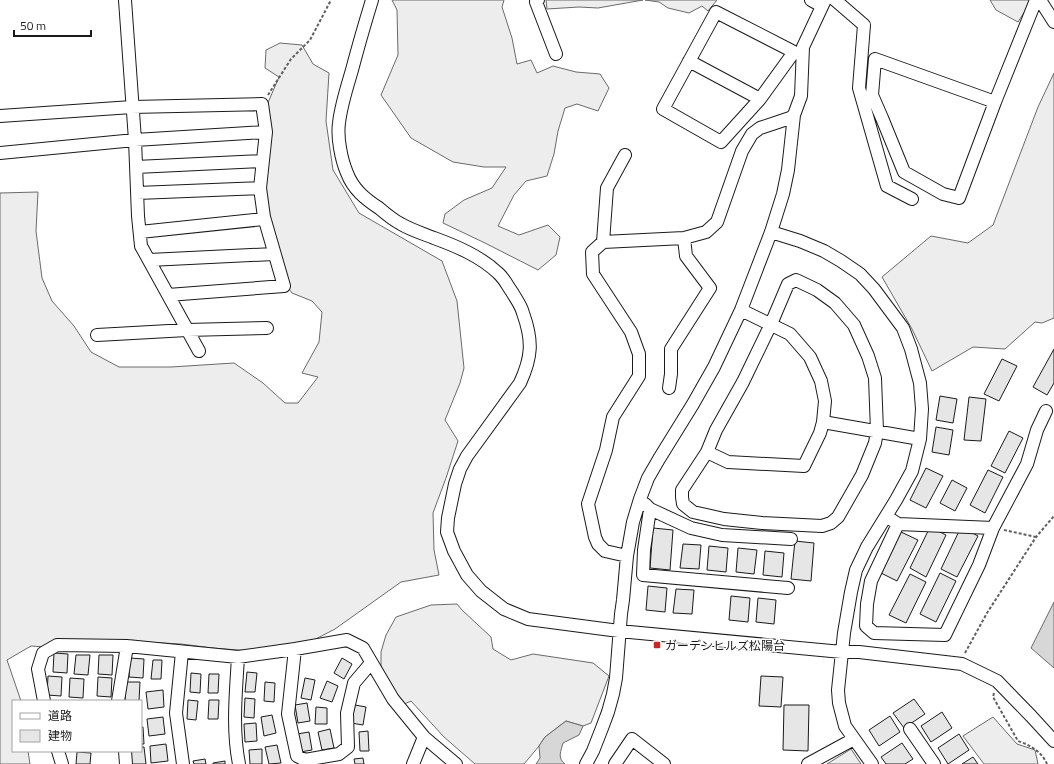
<svg xmlns="http://www.w3.org/2000/svg" width="1054" height="764" font-family="'Titillium Web','Noto Sans JP',sans-serif">
  <style>
    .built { fill: #ededed; stroke: #6a6a6a }
    .water { fill: #d7d7d7; stroke: #6a6a6a }
    .building { fill: #e6e6e6; stroke: #1a1a1a }
    .lines { fill: none; stroke-linecap: round; stroke-linejoin: round }
    .minor-casing { stroke: #1a1a1a; stroke-width: 14 }
    .path { stroke: #5f5f5f; stroke-width: 2; stroke-dasharray: 3 2; stroke-linecap: butt }
    .minor { stroke: #fff; stroke-width: 12 }
    .poi-dot { fill: #c62828; stroke: #fff; stroke-width: 1.5 }
    .labels { text-anchor: middle; dominant-baseline: central; stroke-width: 3; stroke-linejoin: round; paint-order: stroke }
    .poi-label { font-size: 12px; fill: #1a1a1a; stroke: #fff; text-anchor: start }
  </style>
  <rect width="100%" height="100%" fill="#fff"/>
  <path class="built" d="M392,0h112l-2,7 10,31 5,26 14,-4 6,13 16,-7 23,6 24,2 9,14 -11,23 -21,-7 -12,4 -7,23 -4,23 -7,22 -21,5 -12,14 -16,31 21,9 29,-10 12,12 -4,18 -18,15 -53,-27 -42,-20 2,-9 19,-14 28,-12 14,-21h-22l-31,-5 -42,-24 -30,-43 17,-40 -1,-45z
    M546,0h97l-45,8 -19,-1 -32,2z
    M645,0h72l-9,11 -6,-5 -13,7 -21,-5 -9,-6z
    M990,0h42l-14,22 -22,-12z
    M280,43l22,2 11,19 16,9 -3,48 7,49 26,43 83,48 15,40 7,67 -4,15 -15,37 13,21 -12,37 -13,35 1,37 5,25 -38,7 -66,47 -27,14 -46,9 -49,-4 -32,-4 -55,-3 -67,7 -28,-2 -24,14 14,41h-8v50h15l2,13h-30v-571l38,-1 -2,39 6,47 10,23 22,25 17,26 28,15h52l63,-4 29,20 22,20h13l20,-26 -16,-4 17,-31 3,-30 -10,-11 -20,-8 -11,-14 -22,-61 8,-113 12,-28 -14,-9 1,-18z
    M1054,73v245l-12,5 -7,-1 -30,27 -32,-2 -41,24 -20,-42 -30,-52 49,-41 37,7 25,-18 45,-118z
    M457,604l5,6 29,27 2,12 18,11 22,-6 60,9 16,13 -18,47 -8,3 -17,-5 -21,16 -6,9 -15,18h-49l-31,-27 -33,-36 -9,4 -21,-35v-18l5,-17 10,-18 35,-12z
    M993,717l24,27 18,6 3,14h-54l-21,-28z
    M851,749l10,15h-34z"/>
  <path class="water" d="M1054,602v66l-23,-20z
    M566,721l17,5 -4,9 -16,8c-2,8 -6,15 2,21h-29l4,-6 -1,-12 6,-9z"/>
  <path class="building" d="M1054,349v34l-7,12 -14,-8z
    M1002,359l15,7 -18,35 -15,-7z
    M940,396l17,3 -4,24 -17,-3z
    M969,397l17,2 -5,42 -17,-1z
    M936,427l17,3 -4,25 -17,-3z
    M1009,431l14,7 -18,35 -14,-7z
    M926,468l17,8 -17,32 -16,-8z
    M988,470l15,7 -18,36 -15,-8z
    M952,480l15,8 -12,23 -15,-8z
    M930,527l16,8 -20,42 -16,-9z
    M961,527l17,9 -21,41 -16,-8z
    M653,528l20,2 -3,40 -20,-2z
    M901,532l17,8 -21,41 -16,-8z
    M795,541l19,2 -3,38 -20,-2z
    M683,544l18,1 -2,24 -19,-1z
    M709,546l19,2 -2,24 -19,-2z
    M738,548l19,2 -3,24 -18,-2z
    M765,551l19,2 -2,24 -19,-2z
    M940,573l16,8 -20,41 -16,-8z
    M910,574l16,8 -20,41 -17,-8z
    M648,586l19,2 -2,24 -19,-2z
    M676,589l18,1 -2,24 -19,-1z
    M731,596l19,2 -2,24 -19,-2z
    M758,598l18,2 -2,24 -18,-2z
    M54,653l14,1 -1,19 -14,-1z
    M76,655h14l-2,20 -14,-1z
    M99,655h14l-1,20 -14,-1z
    M130,658l14,1 -1,19 -14,-1z
    M342,658l10,6 -8,15 -10,-6z
    M153,660h9l-1,19h-10z
    M247,672l10,1 -2,19h-10z
    M191,673l10,1 -1,19 -10,-1z
    M209,674h10l-1,19h-10z
    M48,676l14,1 -1,19 -14,-1z
    M761,676l22,1 -2,30 -22,-1z
    M98,677l14,1 -1,19 -14,-1z
    M70,678l14,1 -1,19 -14,-1z
    M305,678l10,2 -4,20 -10,-2z
    M327,681l11,5 -6,16 -12,-4z
    M126,682h14l-1,19h-14z
    M265,682l10,1 -1,19 -10,-1z
    M163,690l1,17 -16,2 -2,-17z
    M245,698l10,1 -1,19 -10,-1z
    M914,699l11,15 -21,14 -11,-15z
    M188,700l10,1 -2,19 -9,-1z
    M209,700h10l-1,19h-10z
    M307,703l3,18 -12,2 -3,-18z
    M355,705l11,2 -3,18 -12,-2z
    M784,705h25l-1,46 -25,-1z
    M316,707l11,1v16h-12z
    M942,712l10,16 -21,14 -10,-16z
    M272,715l4,18 -12,3 -3,-19z
    M890,716l10,16 -21,14 -10,-16z
    M163,717l2,17 -16,2 -2,-17z
    M256,723l1,18 -12,1 -1,-18z
    M141,727h2l1,17h-3z
    M330,729l4,19 -12,2 -4,-18z
    M368,731l1,20h-9l-1,-19z
    M309,732l3,18 -12,2 -3,-18z
    M959,734l10,16 -21,14 -10,-16z
    M902,743l11,16 -8,5h-19l-5,-7z
    M166,744l2,17 -17,2 -1,-17z
    M277,745l4,18 -12,1 -4,-17z
    M141,747h3l2,17h-17l-1,-13h13z
    M262,749v15h-12l-1,-14z
    M77,752l14,1 -1,11h-14z
    M973,757l5,7h-16z
    M363,758l1,6h-9l-1,-5z
    M205,759l1,5h-12l-1,-3z
    M225,761v3h-12v-1z"/>
  <g class="lines">
    <g class="minor-casing">
      <path id="minor" d="M125,0l10,140 3,76 3,30 58,105
        M372,0c-7,23 -14,47 -20,70 -5,17 -11,35 -13,53 -2,14 2,36 8,50 6,16 18,26 32,35 7,6 14,12 22,16 10,6 23,10 33,14 22,8 46,18 64,35 6,5 9,12 14,19 4,7 9,13 11,21 10,28 9,44 -3,70l-53,73 -7,13 -5,15 -7,34 -1,14 7,19 13,24 14,16 23,18 24,10 91,12 223,21h17l103,12 35,17 34,35 23,25
        M538,0l-2,2 20,52
        M811,0l11,6
        M835,0l29,25 -5,63 28,98 25,13
        M1040,0l14,22
        M716,12l78,40 -34,47 -39,43 -58,-33z
        M689,61l71,38
        M995,102l-120,-43 -3,36 10,23 22,54 39,22 16,4 36,-96 41,-102
        M0,116l132,-9 130,-3 4,28 -6,56 4,29 20,69 -116,9
        M0,153l135,-13 131,-8
        M136,167l127,-6
        M137,193l123,-5
        M140,232l124,-13
        M771,232l29,9 24,10 17,10 19,13 14,15 29,39 8,21 9,34 2,26 -2,30 -8,32 -16,29 -29,47 -11,23 -5,22 -7,41 -6,57 1,13 6,23 27,38
        M603,242l4,-54 18,-33
        M149,260l125,-6
        M796,280l21,10 18,13 19,22 14,31 7,22 2,53 -2,12 -13,32 -24,42 -7,6 -9,3 -60,-3 -38,-4 -31,-7 -10,-8 -1,-7v-7l25,-38 9,-22 27,-48 28,-58 17,-40z
        M97,335l90,-5 80,-2
        M669,388l2,-14v-25l39,-61 -24,-32 -2,-18
        M823,422l97,17
        M707,452l21,10 76,4 16,-33 3,-11 2,-21 -4,-20 -11,-24 -20,-23 -49,-24
        M645,504l5,5 41,19 31,7 69,4
        M650,509l-6,41 -1,25 145,13
        M892,520l6,4 95,4
        M898,524l-27,57 -4,23 -1,22 8,7 71,2 34,-70 14,-37 34,-64 10,-34 9,-19
        M627,556l-22,-5 -7,-7 -3,-7 -7,-33 18,-54 7,-33 26,-41v-22l-8,-22 -38,-58 -1,-22 11,-10 81,-4 22,-6 11,-10 25,-71 10,-17 8,-6 30,-10 4,-3
        M295,649l-7,65 9,42 8,4 34,-6 9,-7 -1,-34 7,-30 17,-20
        M182,652l-6,61 7,51
        M238,657c-2,35 -6,72 1,107
        M44,701l-6,-32 5,-16 14,-8 70,1 111,11 57,-8 52,-9 16,8 30,51 31,38 32,27
        M118,701l9,-55
        M910,729l24,35
        M58,751l4,13
        M125,751l1,13
        M413,764l11,-27
        M586,764l7,-13 9,-23 6,-16 5,-18 3,-16 5,-64 2,-14 4,-44 6,-34 7,-23 8,-21 11,-19 34,-55 21,-37 27,-57 30,-78 12,-38 5,-24 6,-55 7,-19 2,-49 22,-47
        M615,764l17,-25 32,25
        M808,764l46,-25"/>
    </g>
    <path class="path" d="M268,95l23,-36 19,-19 21,-40
      M1004,530l32,7
      M965,653l22,-40 49,-76 18,-21
      M994,693l-1,4 25,44c12,4 24,11 29,23"/>
    <use href="#minor" class="minor"/>
  </g>
  <rect class="poi-dot" x="653" y="641" width="8" height="8" rx="2"/>
  <g class="labels">
    <g class="poi-label">
      <text x="665" y="645">ガーデンヒルズ松陽台</text>
    </g>
  </g>
  <rect x="12" y="700" width="130" height="52" fill="#ffffff" stroke="#a3a3a3"/>
  <rect x="20" y="713" width="20" height="6" fill="#ffffff" stroke="#a3a3a3"/>
  <text x="48" y="720" font-size="12" fill="#1a1a1a">道路</text>
  <rect x="20" y="730" width="20" height="12" fill="#e6e6e6" stroke="#a3a3a3"/>
  <text x="48" y="740" font-size="12" fill="#1a1a1a">建物</text>
  <path d="M14 30v6h77v-6" fill="none" stroke="#1a1a1a" stroke-width="2"/>
  <text x="20" y="30" font-size="12" fill="#1a1a1a" stroke="#ffffff" stroke-width="3" paint-order="stroke">50 m</text>
</svg>
